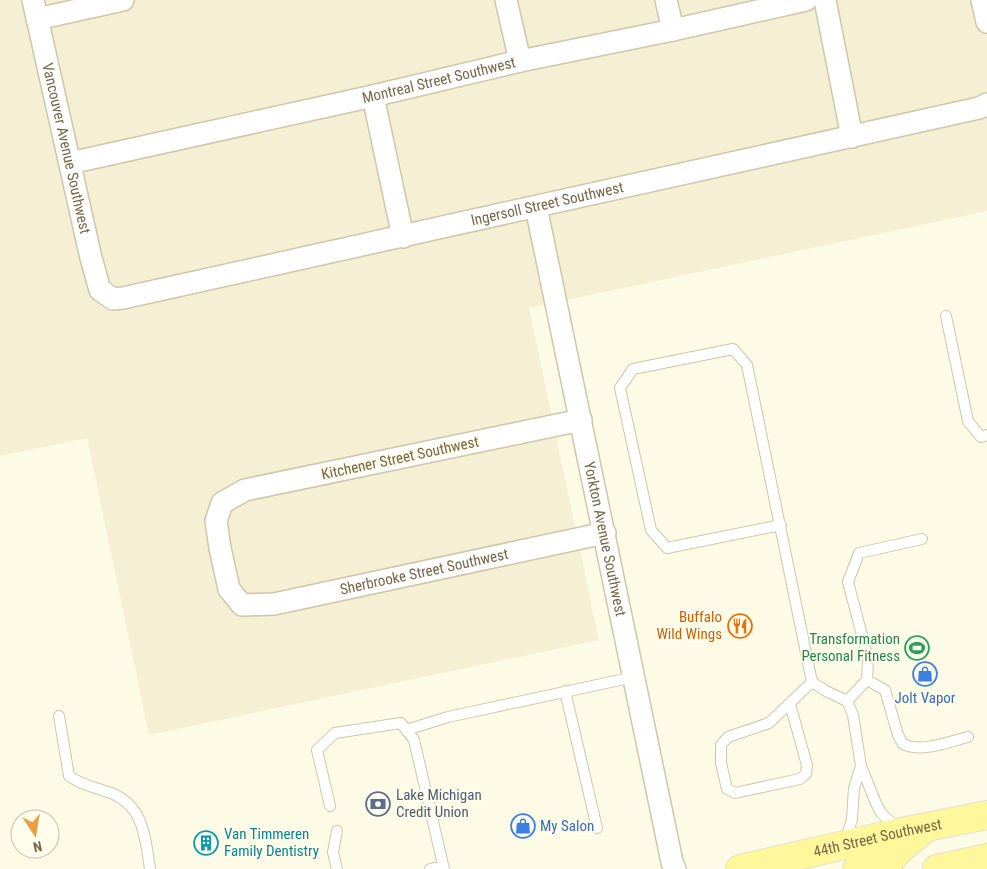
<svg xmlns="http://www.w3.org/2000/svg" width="987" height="869" font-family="'Roboto Condensed',sans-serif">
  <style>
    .residential { fill: #f5efd3 }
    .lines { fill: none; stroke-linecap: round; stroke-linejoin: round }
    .lane-casing { stroke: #cfc6ab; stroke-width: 12 }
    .street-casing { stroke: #cfc6ab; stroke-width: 24 }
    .primary-casing { stroke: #e1ded7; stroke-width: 30 }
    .lane { stroke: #fff; stroke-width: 10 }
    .street { stroke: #fff; stroke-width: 21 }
    .primary { stroke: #fef79b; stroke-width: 28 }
    .labels { text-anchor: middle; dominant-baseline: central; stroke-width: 4; stroke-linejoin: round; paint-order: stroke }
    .street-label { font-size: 15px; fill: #776749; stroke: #fffdec }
    .food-label { font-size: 15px; fill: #c56008; stroke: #fffdec; text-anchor: end }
    .leisure-label { font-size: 15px; fill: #27864d; stroke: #fffdec; text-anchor: end }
    .shop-label { font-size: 15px; fill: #366cbe; stroke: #fffdec }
    .service-label { font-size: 15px; fill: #4e5e75; stroke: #fffdec; text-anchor: start }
    .culture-label { font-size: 15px; fill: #0d838f; stroke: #fffdec; text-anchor: start }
  </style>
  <rect width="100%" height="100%" fill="#fdfbe5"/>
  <path class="residential" d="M0,0h987v211l-458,97 70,332 -450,95 -62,-297 -87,18z"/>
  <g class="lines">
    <g class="lane-casing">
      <path id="lane" d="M946,316l22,105 13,16 6,-2
        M781,525l-114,23 -16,-18 -31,-142 13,-19 100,-20 14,16 65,317 14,9 21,10 6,14 8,51 14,35 6,12 18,17
        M867,680l18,10 13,45 5,9c19,9 45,-2 65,-7
        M565,691l32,137
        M847,701l20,-21 1,-22 -20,-76 11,-29 63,-14
        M790,704l17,61 -1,9 -6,5 -65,14 -8,-4 -6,-26v-18l7,-8 41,-14 43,-41
        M59,716l10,60c12,9 25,11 39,16 36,12 37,45 42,77
        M406,730l42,-13 186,-40
        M330,806l-13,-56 18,-17 66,-10 13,17 30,129
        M845,843l7,-24 2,-31 7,-22
        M337,869l-4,-17 4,-21
        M430,869l13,-3"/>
    </g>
    <g class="street-casing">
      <g id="street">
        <path id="s1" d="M33,0l58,258 9,32 13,9 10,-1 856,-190 8,-4"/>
        <path d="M506,0l14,61"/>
        <path d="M666,0l7,30"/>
        <path d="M825,0l27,137"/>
        <path d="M982,0l5,22"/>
        <path d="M37,19l86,-19"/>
        <path d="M373,96l30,141"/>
        <path id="s2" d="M70,163l303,-67 147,-35 153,-31 133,-30"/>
        <path id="s3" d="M536,207l136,655 3,7"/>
        <path id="s4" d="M581,420l-336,70 -23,13 -6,18 4,27 9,41 13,16 32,-1 331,-71"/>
      </g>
    </g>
    <g class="primary-casing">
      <g id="primary">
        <path id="s5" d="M740,869l161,-37 86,-17"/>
        <path d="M857,869l13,-17 3,-13"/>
        <path d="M883,869l16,-19 24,-20"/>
        <path d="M937,869l50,-11"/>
      </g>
    </g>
    <use href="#lane" class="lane"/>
    <use href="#street" class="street"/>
    <use href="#primary" class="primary"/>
  </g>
  <defs>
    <g id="restaurant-ring" transform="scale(1.25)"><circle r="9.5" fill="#fffdec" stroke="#e8710a" stroke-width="1.5"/><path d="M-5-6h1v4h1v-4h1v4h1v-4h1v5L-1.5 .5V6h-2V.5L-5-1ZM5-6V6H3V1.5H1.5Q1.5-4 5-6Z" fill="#e8710a"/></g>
    <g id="stadium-ring" transform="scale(1.25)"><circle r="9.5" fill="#fffdec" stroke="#2e9e5b" stroke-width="1.5"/><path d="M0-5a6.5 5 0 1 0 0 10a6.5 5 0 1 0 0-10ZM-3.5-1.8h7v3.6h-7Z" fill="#2e9e5b"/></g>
    <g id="shop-ring" transform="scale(1.25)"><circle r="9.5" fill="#fffdec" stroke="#3f7fe0" stroke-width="1.5"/><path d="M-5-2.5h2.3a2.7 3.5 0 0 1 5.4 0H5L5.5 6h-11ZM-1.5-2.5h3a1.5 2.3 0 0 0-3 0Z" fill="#3f7fe0"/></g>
    <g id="bank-ring" transform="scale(1.25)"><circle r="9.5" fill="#fffdec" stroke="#5c6f8a" stroke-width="1.5"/><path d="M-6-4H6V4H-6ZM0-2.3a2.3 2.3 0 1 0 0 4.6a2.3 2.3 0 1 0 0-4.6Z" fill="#5c6f8a"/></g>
    <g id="building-ring" transform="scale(1.25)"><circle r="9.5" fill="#fffdec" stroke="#0f9aa8" stroke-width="1.5"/><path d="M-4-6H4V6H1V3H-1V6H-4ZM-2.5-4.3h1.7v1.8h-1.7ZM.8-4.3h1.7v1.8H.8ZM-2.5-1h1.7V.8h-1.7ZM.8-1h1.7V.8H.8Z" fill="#0f9aa8"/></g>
  </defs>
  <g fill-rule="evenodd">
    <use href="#restaurant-ring" x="740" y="626"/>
    <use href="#stadium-ring" x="917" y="648"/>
    <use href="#shop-ring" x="925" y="674"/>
    <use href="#bank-ring" x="378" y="804"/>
    <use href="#shop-ring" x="523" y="826"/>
    <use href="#building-ring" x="206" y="843"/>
  </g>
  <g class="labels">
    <g class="street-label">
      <text stroke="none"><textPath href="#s2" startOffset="378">Montreal Street Southwest</textPath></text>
      <text stroke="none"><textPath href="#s1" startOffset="152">Vancouver Avenue Southwest</textPath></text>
      <text stroke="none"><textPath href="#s1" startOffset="758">Ingersoll Street Southwest</textPath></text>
      <text transform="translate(400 458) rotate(-12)">Kitchener Street Southwest</text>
      <text stroke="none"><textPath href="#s3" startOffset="339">Yorkton Avenue Southwest</textPath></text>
      <text stroke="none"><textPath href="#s4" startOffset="664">Sherbrooke Street Southwest</textPath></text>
      <text stroke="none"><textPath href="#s5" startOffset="141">44th Street Southwest</textPath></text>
    </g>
    <g class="food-label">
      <text x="722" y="617">Buffalo<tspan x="722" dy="17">Wild Wings</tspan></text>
    </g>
    <g class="leisure-label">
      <text x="900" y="639">Transformation<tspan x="900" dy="17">Personal Fitness</tspan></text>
    </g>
    <g class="shop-label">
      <text x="925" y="698">Jolt Vapor</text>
      <text x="540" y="826" text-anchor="start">My Salon</text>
    </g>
    <g class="service-label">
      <text x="396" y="795">Lake Michigan<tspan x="396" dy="17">Credit Union</tspan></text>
    </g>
    <g class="culture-label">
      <text x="224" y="834">Van Timmeren<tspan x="224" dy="17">Family Dentistry</tspan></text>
    </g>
  </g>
  <g transform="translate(35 834) rotate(168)"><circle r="24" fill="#fffdec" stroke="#c9c1ab"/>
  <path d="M0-4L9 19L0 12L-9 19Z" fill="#eb9d46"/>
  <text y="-8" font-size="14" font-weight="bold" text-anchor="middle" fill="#776749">N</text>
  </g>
</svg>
